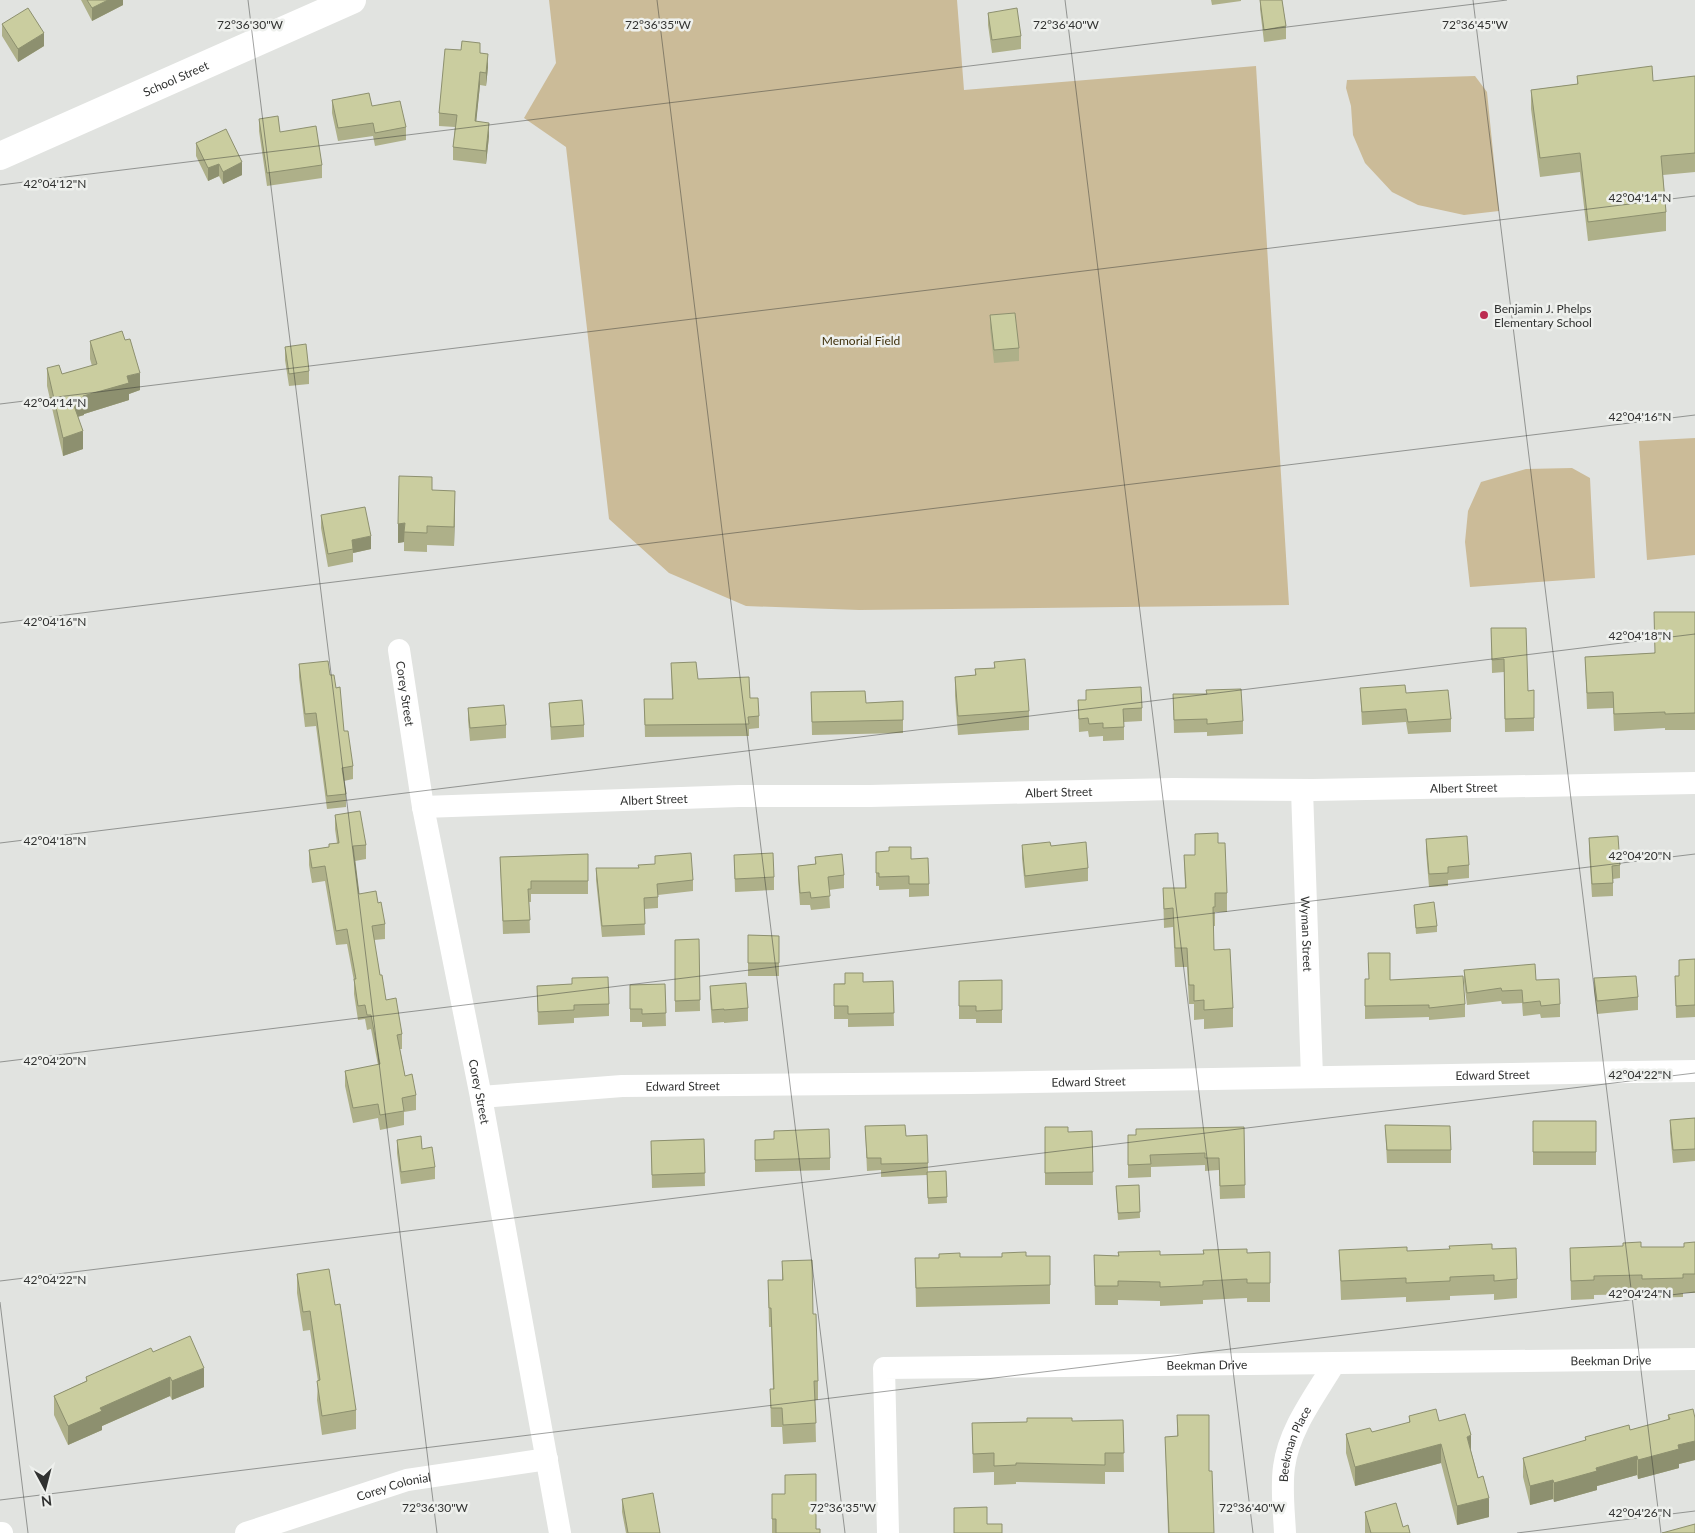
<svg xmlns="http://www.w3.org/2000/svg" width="1695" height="1533" font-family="Lato,sans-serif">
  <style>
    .green { fill: #cbbb98 }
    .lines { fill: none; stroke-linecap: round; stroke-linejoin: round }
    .minor { stroke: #fff; stroke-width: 22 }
    .tertiary { stroke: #fff; stroke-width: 28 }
    .wall { fill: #aeb089 }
    .shaded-wall { fill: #8d906f }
    .building { fill: #cacd9f; stroke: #8d906f }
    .ticks { fill: none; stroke: #313231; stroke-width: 1; stroke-opacity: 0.45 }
    .poi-dot { fill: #bc2c51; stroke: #eef0ed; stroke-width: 2 }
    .labels { text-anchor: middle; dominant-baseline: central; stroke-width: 5; stroke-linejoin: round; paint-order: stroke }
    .street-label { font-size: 12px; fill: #313231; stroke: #eef0ed }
    .poi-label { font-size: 12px; fill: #313231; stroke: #eef0ed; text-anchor: start }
    .park-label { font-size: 12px; fill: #40320e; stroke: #eef0ed }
    .ticks-label { font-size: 12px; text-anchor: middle; fill: #313231; stroke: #eef0ed; stroke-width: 5; stroke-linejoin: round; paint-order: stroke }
  </style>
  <rect width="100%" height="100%" fill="#e1e3e0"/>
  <path class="green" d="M549,0h408l7,90 292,-24 33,539 -430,5 -113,-4 -77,-33 -60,-54 -43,-372 -42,-29 32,-55z
    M1475,76l12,16 12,119 -35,4 -46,-10 -26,-13 -27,-29 -12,-28 -2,-29 -5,-18 1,-8z
    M1695,438v117l-48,5 -8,-119z
    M1572,468l18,10 5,100 -125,9 -5,-45 3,-31 13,-29 45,-13z"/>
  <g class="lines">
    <g class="minor">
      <path id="s1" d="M399,650l24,157 58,290 79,436"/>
      <path id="s2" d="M1302,790l10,287"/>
      <path id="s3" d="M423,807l316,-11h131l303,-7 140,1 382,-7"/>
      <path id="s4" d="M481,1097l141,-11 348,-3 725,-12"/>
      <path d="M0,1533h2"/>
      <path id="s5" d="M246,1533l161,-53 140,-21"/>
      <path id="s6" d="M888,1533l-4,-165 811,-9"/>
      <path id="s7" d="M1285,1533c-1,-22 -4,-44 -1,-66 5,-38 31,-71 50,-103"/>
    </g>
    <path class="tertiary" id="s8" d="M0,156l352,-156"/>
  </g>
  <path class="wall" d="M81,0h42v5l-31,16z
    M1211,0h30v1l-29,4z
    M1260,0h22l4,26v13l-22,3 -4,-33z
    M988,13l33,23v13l-29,4 -4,-28z
    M2,24l42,22 -26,16 -16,-26z
    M480,53l8,14 -2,19 -6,-1 -4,36 13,15 -3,28 -33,-4v-13l2,-20 -16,-1v-13z
    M1577,76l76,5 42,-5v96l-32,3 3,37v19l-78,10 -8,-69 -40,5 -9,-68v-19l46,-6z
    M332,100l40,6 34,21v13l-31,6 -2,-10 -35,5 -6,-28z
    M259,119l63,46v13l-55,8 -8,-55z
    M196,143l46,32 -19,9 -4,-8 -11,5 -12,-25z
    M990,315l29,33v13l-25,2 -4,-35z
    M90,341l50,49 -11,4v6l-45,14v1l-6,2 5,32 -20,7 -16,-70v-18l15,6 30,-8 -2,-7z
    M285,347l24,24v13l-20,2 -4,-26z
    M432,490l23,20 -1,36 -27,-1v7l-23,-1v-9l-6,1v-19z
    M321,515l50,34 -18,4v9l-25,5 -7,-39z
    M1695,612v118h-30v-2l-51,3 -1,-23 -26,1 -2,-52 69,-4z
    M1491,628l37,63 6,-1v41l-29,1 -1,-60 -12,1z
    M994,662l35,49v19l-71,5 -3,-39v-19l20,-2v-6l19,-1z
    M671,663l27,16 52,19 9,18v12l-10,1v7l-104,1 -1,-38h28z
    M299,664l31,11 6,13 8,43 9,35v13l-9,2 2,13v13l-19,2 -11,-83 -11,1 -6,-50z
    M1360,688l46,5 45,26v13l-43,2 -2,-12 -44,3z
    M811,692l55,11 37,-2v32l-91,2z
    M1173,694l70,27v13l-36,2v-4l-33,1z
    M1078,700l64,8v13l-18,1v18l-21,1v-5l-14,1 -1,-6 -9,1z
    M549,703l35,22v12l-33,3z
    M468,708l38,17v13l-36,3 -2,-21z
    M335,815l31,30v14l-11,2 4,33 19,9 7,21v15l-11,1 6,35 6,25 16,34v15h-2l5,27 11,19v15l-12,2v13l-24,5 -2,-12 -25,5 -8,-37v-15l33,-6 -7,-36 -4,1 -2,-11 -7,1 -4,-26v-13l-7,-37 -11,1 -11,-64 -13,2 -3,-18v-15l20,-3 8,-4 -2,-14z
    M1195,834l23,9 9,50v19h-12v14h-2l1,24 19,58v19l-29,2v-10l-10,1v-16h-5l-2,-37h-12l-2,-40 -9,1 -1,-40h22l-1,-33h11z
    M1589,838l31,27v13l-7,1v17l-21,1 -3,-46z
    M1426,839l43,26v13l-21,2v6l-19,1 -3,-36z
    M1022,845l29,1 37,22v13l-63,7 -3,-30z
    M876,852l35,7 18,25v12l-20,1v-8l-30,1v-4h-3z
    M588,854v40h-57v8h-2l1,31 -27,1 -3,-77z
    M734,855l40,22v13l-39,2z
    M655,856l38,24v11l-35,4v13l-14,1 1,26 -43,2 -6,-57v-12h42l17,-4z
    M815,857l29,18v13l-15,2 1,18 -19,2 -1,-5h-10l-2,-26v-13l17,-2z
    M1414,905l23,21v6l-21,2z
    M748,935l31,1v40h-31z
    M699,939l1,72 -25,1v-72z
    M1695,959v58l-19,1 -1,-42h4v-16z
    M1464,970l72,10 24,24v13l-19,1 -1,-4 -17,2 -1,-13 -20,1 -1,-3 -34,4 -3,-23z
    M572,978l37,26v12l-35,2v5l-36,2 -1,-39 35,-2z
    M1594,978l44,19v13l-41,4 -3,-24z
    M1365,979l25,1 75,24v13l-36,3v-3l-64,2z
    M1002,980v43h-26v-4h-17v-38z
    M893,981l1,45 -46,1v-8h-14v-35l29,-2z
    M665,984l1,42 -24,1v-5h-12v-37z
    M710,986l38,22v13l-24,2v-1l-12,1 -2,-24z
    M1695,1118v43l-22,2 -3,-30v-13z
    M1533,1121h63v44h-63z
    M1385,1125l66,25v13h-64z
    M865,1126l41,10 22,27v9l18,-1 1,32 -19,1 -1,-29 -46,2v-7l-14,1z
    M1045,1127l23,5 24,-1 1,54h-48z
    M1244,1127l1,71 -25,1 -1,-29 -14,1v-6l-54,2v10l-23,1v-43h8z
    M704,1139l1,47 -53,2 -1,-47z
    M397,1140l38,27v12l-34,5 -4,-31z
    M755,1140l75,18v12l-75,2z
    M1139,1185l1,33 -22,2 -2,-34z
    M1695,1242v51h-12v4l-41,1v-4l-48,1v4l-23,1 -1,-52 114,-1z
    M1492,1249l25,30v19l-23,2v-6l-44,2v4l-44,2v-5l-65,3 -2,-50 68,1z
    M1203,1250l44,3 23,-1v50h-23v-4l-44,2v4l-43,2v-5l-42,-1v5h-23l-1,-50 24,1v-4l42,3 43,-1z
    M1050,1256v48l-134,3 -1,-49z
    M782,1261l31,53 5,67v19h-3l1,42 -33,2 -1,-17h-11l-1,-38h3l-2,-62h-2l-1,-47h14z
    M297,1274l38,31 21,105v19l-34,6 -5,-35 1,-19 -8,-51 -7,1 -6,-38z
    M153,1352l51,35 -32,13 -2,-4 -68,30v4l-34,15 -14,-30v-19l32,-15v-4z
    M1177,1415l32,56 5,62h-46l-3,-96 12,-1z
    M1668,1415l27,3v42l-16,4v4l-41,11 -1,-4 -40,11v4l-43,12 -1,-3 -23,6 -7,-28v-19l62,-17v-4l45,-7 38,-10z
    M1409,1416l30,5 32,30 18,66 -32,8 -16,-62 -86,23 -9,-33v-19l26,-2 37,-9z
    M1123,1420l1,52h-19v12l-89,-2v2l-22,1v-13l-21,1 -1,-50z
    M772,1494l44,35 4,4h-48z
    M622,1499l38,34h-34l-4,-21z
    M1365,1512l38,15 7,6h-45z"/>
  <path class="shaded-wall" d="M108,0h15v5l-31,16v-13z
    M44,33v13l-26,16v-13z
    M488,54v13l-2,19v-13z
    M480,72v13l-5,49v-13z
    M489,123v13l-3,28v-13z
    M242,162v13l-19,9v-12z
    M219,164v12l-11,5v-13z
    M140,373v17l-11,4v6l-45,14v1l-12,3v-18l55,-24z
    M83,431v18l-20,7v-18z
    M455,491v19l-1,36v-19z
    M405,523l-1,19 -6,1v-19z
    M371,536v13l-18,4 -1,-13z
    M204,1368v19l-32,13v-19z
    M170,1377v19l-68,30v4l-34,15v-19l32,-18z
    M1471,1435v19l-4,-17z
    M1695,1441v19l-16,4v4l-41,11v-19l40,-15z
    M1441,1444v19l-86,23v-19z
    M1637,1456v19l-40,11v4l-43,12v-19l42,-15z
    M1553,1480v19l-23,6v-19z
    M1489,1498v19l-32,8v-19z"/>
  <path class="building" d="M87,0h21l-16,8z
    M1260,0h22l4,26 -22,4z
    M28,8l16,25 -26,16 -16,-25z
    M1017,8l4,28 -29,4 -4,-27z
    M462,41l18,2v10l8,1 -2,19 -6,-1 -5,49 14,2 -3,28 -33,-4 4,-32 -18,-2 6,-64 16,1z
    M1652,66l1,15 42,-5v77l-34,3 5,56 -78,10 -8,-69 -40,5 -9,-68 47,-6 -1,-8z
    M369,93l3,13 28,-5 6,26 -31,6 -2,-10 -35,5 -6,-28z
    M278,116l2,16 36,-6 6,39 -55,8 -8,-54z
    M226,129l16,33 -19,10 -4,-8 -11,4 -12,-25z
    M1015,313l4,35 -25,2 -4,-35z
    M122,331l3,9 5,-1 10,34 -13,3 2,7 -46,13 1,2 -12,2 11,31 -20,7 -16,-70 12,-3 3,9 35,-10 -7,-23z
    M306,344l3,27 -20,3 -4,-27z
    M399,476l33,1v13l23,1 -1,36 -27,-1v7l-23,-1 1,-9 -7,1z
    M365,507l6,29 -19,4 1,9 -25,5 -7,-39z
    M1654,612h41v101l-30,1v-2l-51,2 -1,-22 -26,1 -2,-36 70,-4z
    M1491,628h35l2,63 6,-1v28l-29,1 -1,-60 -12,1z
    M1025,659l4,52 -71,5 -3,-39 21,-2 -1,-6 20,-1 -1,-6z
    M328,661l2,14h4l2,13 4,-1 4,44h4l5,35 -11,2 4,26 -19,2 -11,-83 -11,1 -6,-50z
    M696,662l2,17 51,-2 1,21h8l1,18 -11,1 1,7 -104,1 -1,-26h29l-2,-36z
    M1405,685l1,8 42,-3 3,29 -43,3 -2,-13 -44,3 -2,-24z
    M1141,687l1,21 -19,1 1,18 -21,1v-5l-14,1 -1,-6 -9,1 -1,-19h8v-10z
    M1241,689l2,32 -36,3v-5l-33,1 -1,-26h34l-1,-4z
    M865,691l1,12 37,-2v19l-91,2 -1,-30z
    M582,700l2,25 -33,2 -2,-24z
    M504,705l2,20 -36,3 -2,-20z
    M360,811l6,34 -13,1 6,48 17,-3 2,12 3,-1 4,22 -13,2 8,49h2l4,25 10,-2 6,36 -5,1 8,41 7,-2 4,21 -14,3 2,13 -24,4 -2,-11 -25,4 -8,-37 35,-7 -9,-49h-4l-2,-10 -7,1 -4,-27h2l-9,-50 -11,2 -11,-65 -13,2 -3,-18 20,-3v-3l10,-1 -4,-28z
    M1218,833v10h7l2,50h-12v14h-2l1,43 16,-1 3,59 -29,2v-10l-10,1v-16h-5l-2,-37h-12l-2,-40 -9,1 -1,-21h23l-2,-33h11v-21z
    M1467,836l2,29 -21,2v6l-19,1 -3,-35z
    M1618,836l2,29 -8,1 1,17 -21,1 -3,-46z
    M1050,842l1,4 35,-4 2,26 -63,8 -3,-31z
    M889,847h22v12l17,-1 1,26h-20v-8l-30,1v-4h-3v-21l13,-1z
    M691,853l2,27 -36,4 1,13 -14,1 1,26 -43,2 -6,-58h43l-1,-3 17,-1v-8z
    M773,853l1,24 -39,2 -1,-24z
    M588,854v27h-57v8h-3l2,31 -27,1 -3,-64z
    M842,854l2,21 -16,2 2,19 -19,2 -1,-6 -10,1 -2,-27 18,-2 -1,-7z
    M1434,902l3,24 -21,2 -2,-23z
    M748,935l31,1v27h-31z
    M699,939l1,61 -25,1v-61z
    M1368,953h22v27l73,-4 2,28 -36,4v-3l-64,1v-27h4z
    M1695,959v46l-19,1 -1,-30h4v-16z
    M1535,964l1,16 23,-1 1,25 -19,2 -1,-5 -17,2 -1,-13 -20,1 -1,-3 -34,5 -3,-23z
    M845,973h18v9l30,-1 1,32 -46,1v-8h-14v-22h11z
    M1636,976l2,21 -41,4 -3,-23z
    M608,977l1,27 -35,1v5l-36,2 -1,-26 35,-2v-6z
    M1002,980v30l-26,1v-5h-17v-25z
    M746,983l2,25 -24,2v-1l-12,1 -2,-24z
    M665,984l1,29 -24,1v-5h-12v-24z
    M1695,1118v31l-22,1 -3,-30z
    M1533,1121h63v31h-63z
    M905,1125l1,11 21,-1 1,28 -47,1v-6h-14l-2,-32z
    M1385,1125l65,1 1,24h-64z
    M1045,1127h23v5l24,-1 1,41 -48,1z
    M1244,1127l1,58 -25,1 -1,-28h-14v-5l-55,2 1,9 -23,1v-30h8v-6z
    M829,1129l1,29 -75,2v-20l19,-1v-8z
    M421,1136l1,13 10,-2 3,20 -34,5 -4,-32z
    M704,1139l1,34 -53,2 -1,-34z
    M946,1171l1,26 -19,1 -1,-26z
    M1139,1185l1,27 -22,1 -2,-27z
    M1641,1242v5h43v-4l11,-1v32h-12v4l-41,1v-4l-48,1v4l-23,1 -1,-33 53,-2v-3z
    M1492,1244v5l24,-1 1,31 -23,2v-6l-44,2v4l-44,2v-5l-65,3 -2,-31 68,-3v4l43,-2 -1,-3z
    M1247,1249v4l23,-1v31h-23v-4l-44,2v4l-43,2v-5l-42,-1v5h-23l-1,-31 25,1 -1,-4 42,-1v4l44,-1 -1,-4z
    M1026,1252v4h24v29l-134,3 -1,-30h24v-4l21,-1v4h42v-4z
    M812,1260l1,54h3l2,67h-4l2,42 -33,2 -1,-17h-11l-1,-19h4l-3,-81h-2l-1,-28h15l-1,-19z
    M329,1269l6,36 5,-1 16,106 -34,6 -5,-35 3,-1 -10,-69 -7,1 -6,-38z
    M190,1336l14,32 -32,13 -2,-4 -70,31 2,3 -34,15 -14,-30 33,-15 -1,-4 65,-29 2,4z
    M1436,1409l3,12 26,-7 6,21 -4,2 11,41 5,-2 6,22 -32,8 -16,-62 -86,23 -9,-33 24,-6 2,4 38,-10 -1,-6z
    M1693,1409l2,9v23l-17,4 1,4 -41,11 -1,-4 -41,12 1,3 -43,12 -1,-3 -23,6 -7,-28 63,-18 -1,-3 44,-12 1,5 40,-11 -2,-4z
    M1177,1415h32v56h3l2,62h-45l-4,-96 13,-1z
    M1027,1418h45v3l51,-1 1,33h-19v12l-89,-2v2l-22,1v-13l-21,1 -1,-31 55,-1z
    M816,1474v55h4v4h-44v-14h-4v-25h13v-19z
    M653,1493l7,40h-32l-6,-34z
    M1396,1503l7,24 5,-2 2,8h-39l-6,-21z
    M987,1507v17h15v9h-48v-25z
    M1695,1524v9h-33z"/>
  <path class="ticks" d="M248,0l189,1533M657,0l188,1533M1065,0l188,1533M1473,0l188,1533M0,185l1507,-185M0,404l1695,-208M0,623l1695,-208M0,843l1695,-209M0,1062l1695,-208M0,1281l1695,-208M0,1302l28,231M0,1500l1695,-208M1517,1533l178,-22"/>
  <circle class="poi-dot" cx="1484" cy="315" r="5"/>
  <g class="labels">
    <g class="street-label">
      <text stroke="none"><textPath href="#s8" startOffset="192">School Street</textPath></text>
      <text stroke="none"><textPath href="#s1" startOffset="44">Corey Street</textPath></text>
      <text stroke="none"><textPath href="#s3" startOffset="1041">Albert Street</textPath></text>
      <text stroke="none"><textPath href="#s3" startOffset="636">Albert Street</textPath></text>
      <text stroke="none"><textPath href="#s3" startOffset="231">Albert Street</textPath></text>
      <text stroke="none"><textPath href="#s2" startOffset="144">Wyman Street</textPath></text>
      <text stroke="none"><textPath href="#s4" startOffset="1012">Edward Street</textPath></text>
      <text stroke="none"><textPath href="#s4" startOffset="608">Edward Street</textPath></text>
      <text stroke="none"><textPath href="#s4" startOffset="202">Edward Street</textPath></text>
      <text stroke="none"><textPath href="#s1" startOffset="449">Corey Street</textPath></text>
      <text stroke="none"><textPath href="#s6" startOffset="892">Beekman Drive</textPath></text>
      <text stroke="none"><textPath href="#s6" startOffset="488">Beekman Drive</textPath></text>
      <text stroke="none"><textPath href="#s7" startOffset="91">Beekman Place</textPath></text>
      <text stroke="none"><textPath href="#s5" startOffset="155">Corey Colonial</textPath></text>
    </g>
    <g class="poi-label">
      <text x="1494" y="308">Benjamin J. Phelps<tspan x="1494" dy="14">Elementary School</tspan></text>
    </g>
    <g class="park-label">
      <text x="861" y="340">Memorial Field</text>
    </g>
  </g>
  <g class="ticks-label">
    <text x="250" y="29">72°36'30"W</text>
    <text x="658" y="29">72°36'35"W</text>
    <text x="1066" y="29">72°36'40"W</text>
    <text x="1475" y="29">72°36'45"W</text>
    <text x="55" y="188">42°04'12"N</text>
    <text x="1640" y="202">42°04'14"N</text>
    <text x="55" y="407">42°04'14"N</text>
    <text x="1640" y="421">42°04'16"N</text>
    <text x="55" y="626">42°04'16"N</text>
    <text x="1640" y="640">42°04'18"N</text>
    <text x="55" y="845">42°04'18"N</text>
    <text x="1640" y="860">42°04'20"N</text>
    <text x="55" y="1065">42°04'20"N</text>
    <text x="1640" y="1079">42°04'22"N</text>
    <text x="55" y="1284">42°04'22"N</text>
    <text x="1640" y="1298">42°04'24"N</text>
    <text x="435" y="1512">72°36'30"W</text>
    <text x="843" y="1512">72°36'35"W</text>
    <text x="1252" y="1512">72°36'40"W</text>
    <text x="1640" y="1517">42°04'26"N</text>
  </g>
  <g transform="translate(45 1488) rotate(173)" stroke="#eef0ed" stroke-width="4" paint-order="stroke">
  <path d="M0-4L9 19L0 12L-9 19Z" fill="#313231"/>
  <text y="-8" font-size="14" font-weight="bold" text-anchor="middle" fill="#313231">N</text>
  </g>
</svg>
